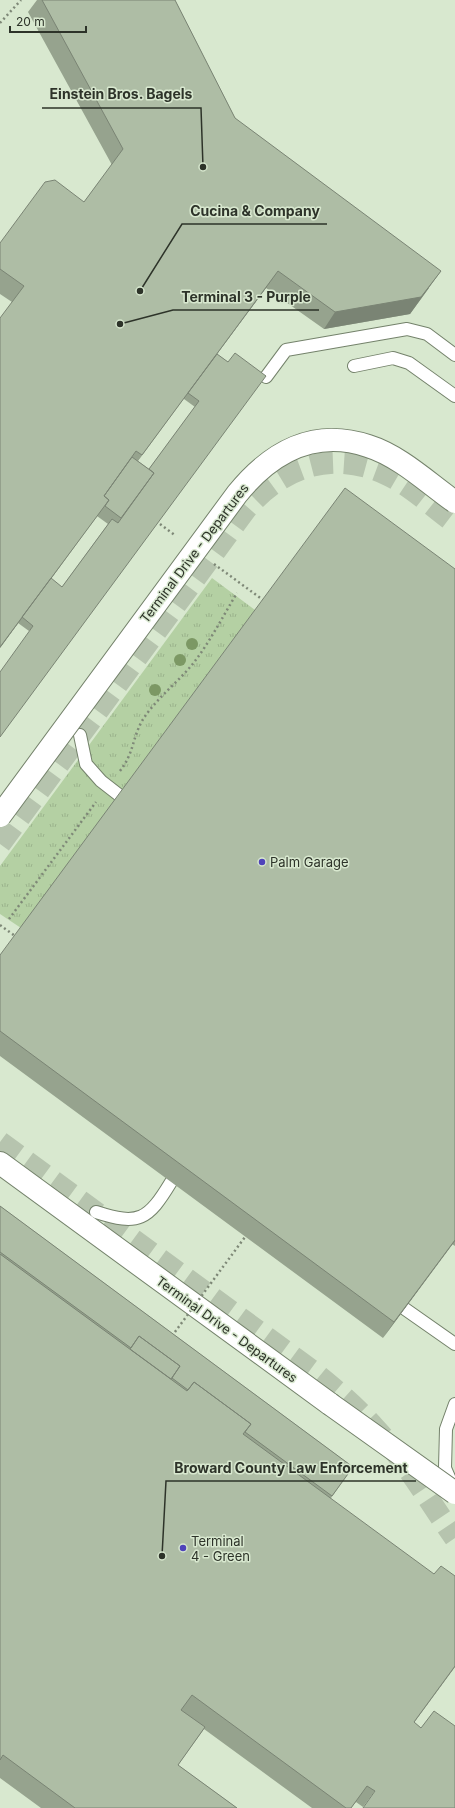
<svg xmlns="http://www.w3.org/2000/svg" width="455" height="1808" font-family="Inter,sans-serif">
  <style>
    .grass { fill: url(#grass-tufts) }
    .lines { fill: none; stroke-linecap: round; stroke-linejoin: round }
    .secondary-tunnel { stroke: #b6c4ae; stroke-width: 22; stroke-dasharray: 22 11; stroke-linecap: butt }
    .lane-casing { stroke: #74826b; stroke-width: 14 }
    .secondary-casing { stroke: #74826b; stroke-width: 24 }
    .path { stroke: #7e8877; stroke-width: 2.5; stroke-dasharray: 2 3; stroke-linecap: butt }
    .lane { stroke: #fff; stroke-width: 12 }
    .secondary { stroke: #fff; stroke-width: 22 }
    .secondary-bridge-casing { stroke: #74826b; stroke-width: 24; stroke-linecap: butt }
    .path-bridge { stroke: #7e8877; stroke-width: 2.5; stroke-dasharray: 2 3; stroke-linecap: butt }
    .secondary-bridge { stroke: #fff; stroke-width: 22 }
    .tree { fill: #7c9864 }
    .wall { fill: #96a38e; fill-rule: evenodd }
    .shaded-wall { fill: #7a8474 }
    .building { fill: #aebda5; stroke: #7a8474 }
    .poi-dot { fill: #4f43ba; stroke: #d8e8cf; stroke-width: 1.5 }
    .labels { text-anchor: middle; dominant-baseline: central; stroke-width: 3; stroke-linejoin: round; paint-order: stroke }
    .street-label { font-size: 13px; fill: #2d3329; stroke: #d8e8cf }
    .poi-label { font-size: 13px; fill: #2d3329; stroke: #d8e8cf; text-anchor: start }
    .leader { fill: none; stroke: #2d3329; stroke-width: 1.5 }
    .callout-dot { fill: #2d3329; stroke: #d8e8cf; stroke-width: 1.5 }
    .callout-label { font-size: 14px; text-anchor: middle; font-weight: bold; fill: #2d3329; stroke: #d8e8cf; stroke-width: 3; stroke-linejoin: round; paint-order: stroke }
  </style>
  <defs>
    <pattern id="grass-tufts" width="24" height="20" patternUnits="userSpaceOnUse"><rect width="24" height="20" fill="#b4d0a3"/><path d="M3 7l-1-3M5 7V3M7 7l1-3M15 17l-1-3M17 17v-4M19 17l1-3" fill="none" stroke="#9bb38c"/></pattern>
  </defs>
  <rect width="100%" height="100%" fill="#d8e8cf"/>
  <path class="grass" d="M212,578l43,32 -234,318 -21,-14v-48z"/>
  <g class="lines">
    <path class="secondary-tunnel" d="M0,844l246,-335c37,-43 88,-60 142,-34 24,12 45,32 67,48
      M0,1142l315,231c21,17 41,34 59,54 31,33 55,74 81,111"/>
    <g class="lane-casing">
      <path id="lane" d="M354,366l39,-8 16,5 46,33
        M266,377l20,-27 121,-21 20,5 28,21
        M80,735l6,29 15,17 18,14
        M96,1212c43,14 52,8 75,-30
        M405,1309l50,35
        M454,1489l-9,-21 1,-39 9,-25"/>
    </g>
    <g class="secondary-casing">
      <path id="secondary" d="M0,1163l330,241"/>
    </g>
    <path class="path" d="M0,23l21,-23
      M120,771c14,-18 12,-32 22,-50 14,-23 37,-39 53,-60 16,-21 28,-45 42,-68
      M9,919l87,-117
      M0,925l15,11"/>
    <use href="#lane" class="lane"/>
    <use href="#secondary" class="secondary"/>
    <g class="secondary-bridge-casing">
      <path id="secondary-bridge" d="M0,816l237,-322c34,-42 77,-66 131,-48 32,10 60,37 87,56
        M330,1404l125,89"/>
    </g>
    <path class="path-bridge" d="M156,521l20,15
      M214,564l49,36
      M172,1336l73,-99"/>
    <use href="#secondary-bridge" class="secondary-bridge"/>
  </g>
  <g class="tree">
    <circle cx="192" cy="644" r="6"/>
    <circle cx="180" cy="660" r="6"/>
    <circle cx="155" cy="690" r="6"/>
  </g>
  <path class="wall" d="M37,0h138l60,118 194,170 -19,26 -86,15 -58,-41 -49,66 11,8 38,14 -237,255 -11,-8 -18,25 12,-346 -12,-8v-51l84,-41 28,-37 -84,-153zM184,398v1l11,8 -46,62 -11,-8zM97,516l11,8 -46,63 -11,-8z
    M455,569v677l-3,-2 -69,94 -383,-282v-101z
    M0,1206l353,261 -22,31 83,224 7,6 -58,79 -7,-5 -5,6h-39l-108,-79 -26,36 59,43h-196l-41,-30z"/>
  <path class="shaded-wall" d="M278,271l-12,17 -136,183 12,-16z
    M441,271l-31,43 -86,15 11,-17z
    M109,500l-12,16 -97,132v-1z
    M455,1240v1l-72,97 11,-16z
    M455,1666v1l-53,72 12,-17z"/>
  <path class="building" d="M42,0h133l60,118 206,153 -20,26 -86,15 -57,-41 -136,184 -6,-4 -32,45 5,4 -109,147v-329l24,-32 -24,-17v-26l45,-61 10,-2 29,22 39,-53z
    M235,353l31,23 -266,361v-65l33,-46 -11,-9 29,-39 11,9 50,-68 6,4 36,-50 -5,-4 50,-68 -11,-8 29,-39 11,8z
    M132,457l22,16 -33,45 -16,-12 4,-6 -5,-4z
    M345,488l110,81v671l-61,82 -394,-291v-76z
    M0,1206l353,261 -21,29 -87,-64 6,-8 -57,-42 -6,8 -16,-12 8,-12 -41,-30 -8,12 -131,-96z
    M0,1254l187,137 7,-9 57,42 -8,10 191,140 7,-8 14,10v90l-41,56 7,6 13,-17 21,15v82h-92l12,-17 -8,-5 -16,22h-5l-154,-113 -11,15 24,17 -27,38 59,43h-162l-72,-53 -3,5z
    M139,1336l41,30 -9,13 -41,-30z"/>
  <g class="poi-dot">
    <circle cx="262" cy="862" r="4"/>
    <circle cx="183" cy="1548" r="4"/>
  </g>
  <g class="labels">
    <g class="street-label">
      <text transform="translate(194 553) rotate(-53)">Terminal Drive - Departures</text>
      <text transform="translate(227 1329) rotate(36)">Terminal Drive - Departures</text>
    </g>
    <g class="poi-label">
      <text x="270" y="862">Palm Garage</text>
      <text x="191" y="1541">Terminal<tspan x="191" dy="15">4 - Green</tspan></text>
    </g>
  </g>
  <path class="leader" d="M203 167L201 108H42M140 291L182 224H327M120 324L173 310H319M162 1556L166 1481H416"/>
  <g class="callout-dot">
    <circle cx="203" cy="167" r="4"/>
    <circle cx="140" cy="291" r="4"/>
    <circle cx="120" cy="324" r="4"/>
    <circle cx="162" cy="1556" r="4"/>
  </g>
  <g class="callout-label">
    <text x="121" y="99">Einstein Bros. Bagels</text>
    <text x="255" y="216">Cucina &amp; Company</text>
    <text x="246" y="302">Terminal 3 - Purple</text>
    <text x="291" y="1473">Broward County Law Enforcement</text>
  </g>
  <path d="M10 26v6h76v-6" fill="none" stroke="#2d3329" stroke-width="2"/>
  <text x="16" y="26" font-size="12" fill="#2d3329" stroke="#d8e8cf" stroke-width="3" paint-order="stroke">20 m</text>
</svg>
